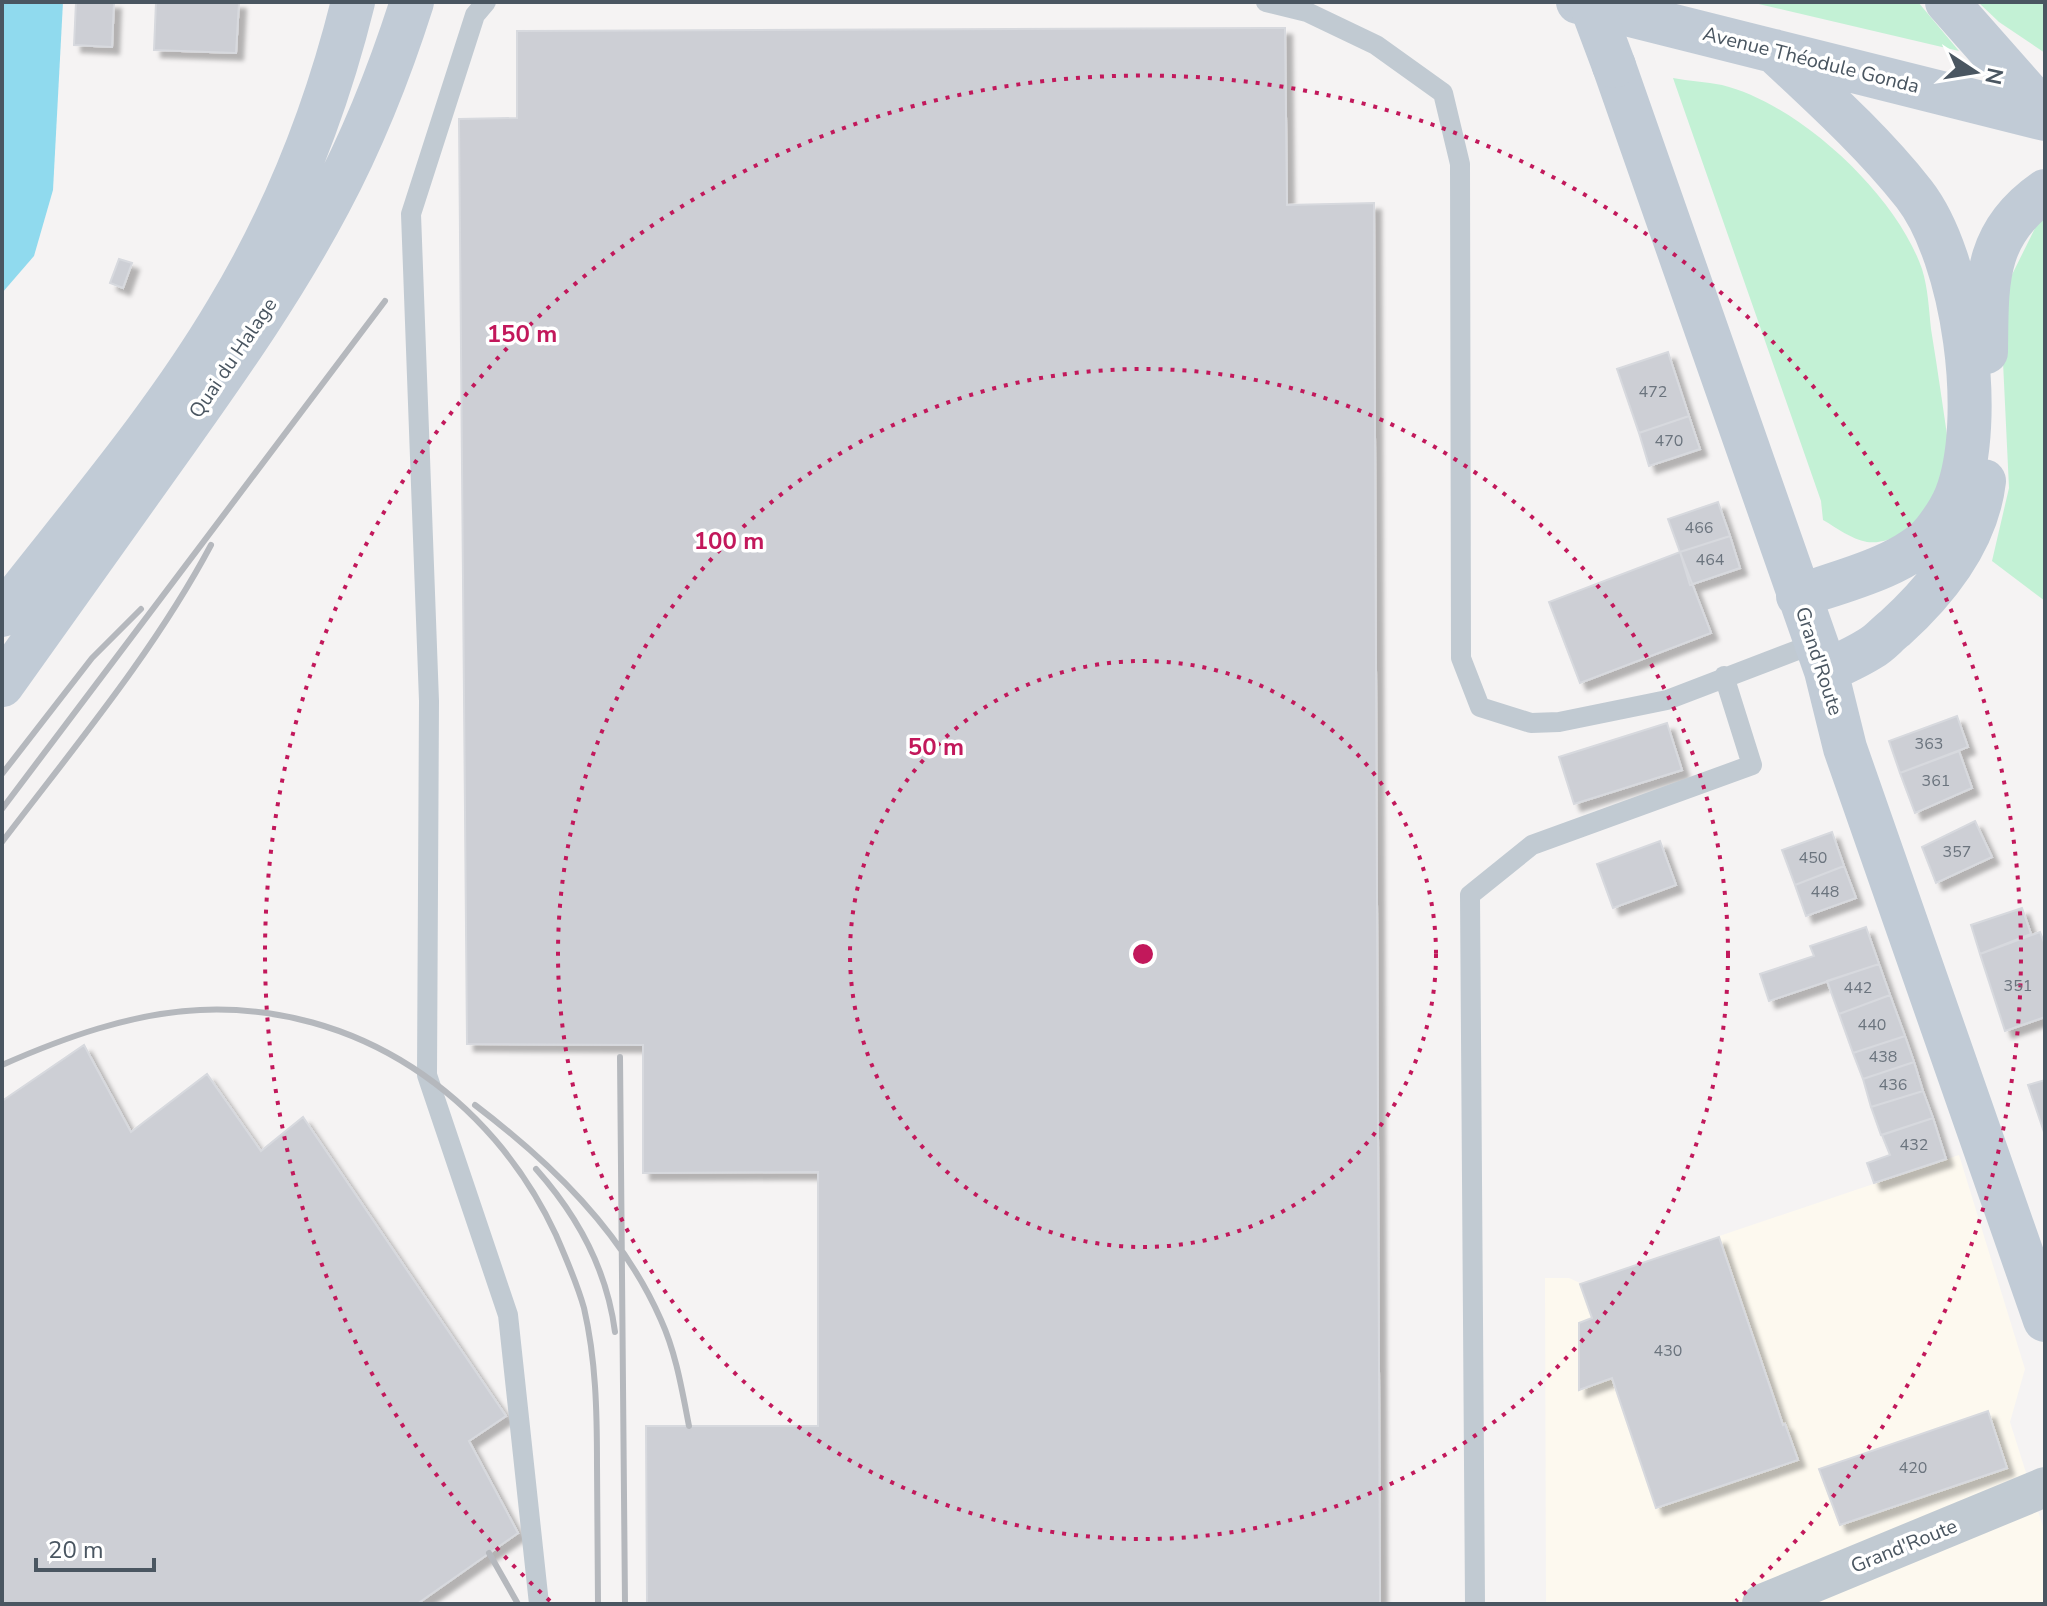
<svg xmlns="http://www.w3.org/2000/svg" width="2047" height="1606" font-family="'Nunito Sans',sans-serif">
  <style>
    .commercial { fill: #fdf9ef }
    .green { fill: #c3f1d5 }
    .water { fill: #90daee }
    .building { fill: #cdcfd5; stroke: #d7d9de; stroke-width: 2; filter: url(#shadow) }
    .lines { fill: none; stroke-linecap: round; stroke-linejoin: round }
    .lane { stroke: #c1cad2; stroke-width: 20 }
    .street { stroke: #c1cad2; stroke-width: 40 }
    .secondary { stroke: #c1cbd6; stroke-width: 44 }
    .rail { stroke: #b5b8bd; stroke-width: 6 }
    .secondary-bridge { stroke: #c1cbd6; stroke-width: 44 }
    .ring { fill: none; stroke: #c2185b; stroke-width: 4; stroke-dasharray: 4 8 }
    .labels { text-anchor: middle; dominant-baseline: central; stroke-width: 7; stroke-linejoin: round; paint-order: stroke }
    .number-label { font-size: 16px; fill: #6b747e }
    .street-label { font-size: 20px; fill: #4a5661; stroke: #fff }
    .centre { fill: #c2185b; stroke: #fff; stroke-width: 4 }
    .ring-label { font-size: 24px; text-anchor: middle; font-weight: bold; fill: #c2185b; stroke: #fff; stroke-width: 7; stroke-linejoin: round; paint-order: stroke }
  </style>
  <defs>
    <filter id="shadow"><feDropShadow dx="7" dy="7" stdDeviation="2" flood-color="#0004"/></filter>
  </defs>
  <rect width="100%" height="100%" fill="#f5f3f3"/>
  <path class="commercial" d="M1959,1155l66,214 -15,53 35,111v71h-499l-1,-326h24l11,5z"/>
  <path class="green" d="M1750,2h168l41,49z
    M1978,2h67v51l-46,-31z
    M1673,78c16,3 33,4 49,7 77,19 174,109 200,184 6,19 7,41 9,60 7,43 13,85 19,127 -2,10 -3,21 -8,30 -14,26 -41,60 -75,56 -16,-3 -30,-14 -44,-22l-2,-19z
    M2045,216v385l-53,-40 17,-73 -9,-189 40,-81z"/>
  <path class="water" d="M2,2h61l-10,188 -19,66 -32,37z"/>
  <path class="building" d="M76,2h38l-2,45 -38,-2z
    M156,2h83l-3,51 -82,-3z
    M1285,28l2,177 87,-2 6,1401h-733l-1,-178h172v-254l-175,1v-128l-176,-1 -8,-925 58,-1v-87z
    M119,259l13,4 -9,25 -13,-5z
    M1668,352l21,64 -50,17 -22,-64z
    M1689,416l11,33 -51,17 -10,-33z
    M1718,502l12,34 -50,16 -12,-33z
    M1730,536l10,32 -50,17 -10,-33z
    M1680,552l31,81 -131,50 -31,-81z
    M1957,716l11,31 -68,26 -11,-32z
    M1667,723l15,47 -108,34 -15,-47z
    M1959,751l13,37 -57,25 -15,-40z
    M1975,821l17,36 -56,26 -14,-36z
    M1832,832l12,34 -49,19 -13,-35z
    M1660,841l16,44 -63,23 -16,-44z
    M1844,866l12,32 -50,18 -11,-31z
    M2022,908l9,26 -51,20 -9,-29z
    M1866,927l13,37 -110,37 -9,-27 54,-18 -4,-10z
    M2040,932l5,13v72l-40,14 -25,-77z
    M1879,964l11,31 -51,19 -12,-33z
    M1890,995l15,41 -52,17 -14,-39z
    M1905,1036l9,26 -51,17 -10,-26z
    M84,1045l47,87 76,-58 54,77 42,-34 203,299 -37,25 49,92 -101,71h-415v-503z
    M1914,1062l9,29 -52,16 -8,-28z
    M2045,1080v55l-17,-50z
    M1923,1091l10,27 -52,17 -10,-28z
    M1933,1118l13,41 -72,24 -7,-20 23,-8 -8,-20z
    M1719,1237l64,188 2,-1 13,36 -142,48 -44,-130 -33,12v-67l13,-5 -12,-34z
    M1988,1411l19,57 -167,57 -21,-56z"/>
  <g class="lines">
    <path class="lane" d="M486,2l-11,13 -64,199 18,487 -2,374 81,240 31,289
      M1266,2l41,10 69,33 67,48 17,71 1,494 19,49 51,16 28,-1 108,-22 149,-57
      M1475,1604l-5,-709 62,-50 220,-80 -28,-89"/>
    <path class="street" d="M1762,1604l283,-117"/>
    <path class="secondary" d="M1578,2l467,117
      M1947,2l98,111
      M1774,51c48,45 99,91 140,143 50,64 72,226 42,302 -5,12 -15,27 -22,36 -28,34 -95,50 -136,64
      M1614,66l212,605 19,77 200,572
      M1986,352c1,-69 -3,-118 59,-161
      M2,615c77,-99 161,-196 225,-304 58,-96 99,-200 126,-309
      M1826,671c15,-7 31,-14 45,-23 9,-5 16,-14 24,-20 43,-39 82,-88 89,-147
      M2,685c59,-83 118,-165 176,-247 54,-76 107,-152 151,-235 34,-64 61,-132 83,-201"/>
    <path class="rail" d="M2,774l90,-116 49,-49
      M2,809l383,-508
      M2,842c73,-96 152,-190 209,-297
      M620,1057l5,547
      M2,1065c61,-27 130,-52 198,-55 156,-7 291,85 356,225 10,23 21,48 28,73 12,52 13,104 13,157 0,46 1,93 1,139
      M475,1105c76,58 147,126 186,215 15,33 21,70 28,106
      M536,1169c41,46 71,101 79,163
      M489,1553l29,51"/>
    <path class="secondary-bridge" d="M1590,2l24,64"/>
  </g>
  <g class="ring">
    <circle cx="1143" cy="954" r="293"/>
    <circle cx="1143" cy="954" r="585"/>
    <path d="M550 1601A878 878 0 1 1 1736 1601"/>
  </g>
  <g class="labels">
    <g class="number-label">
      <text x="1653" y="392">472</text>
      <text x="1669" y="441">470</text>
      <text x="1699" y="528">466</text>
      <text x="1710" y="560">464</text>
      <text x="1929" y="744">363</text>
      <text x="1936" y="781">361</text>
      <text x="1957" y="852">357</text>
      <text x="1813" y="858">450</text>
      <text x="1825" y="892">448</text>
      <text x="2018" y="986">351</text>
      <text x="1858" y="988">442</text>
      <text x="1872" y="1025">440</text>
      <text x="1883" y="1057">438</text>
      <text x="1893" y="1085">436</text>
      <text x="1914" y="1145">432</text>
      <text x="1668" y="1351">430</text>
      <text x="1913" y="1468">420</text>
    </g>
    <g class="street-label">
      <text transform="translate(1811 60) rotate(14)">Avenue Théodule Gonda</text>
      <text transform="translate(233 358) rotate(-56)">Quai du Halage</text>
      <text transform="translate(1819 661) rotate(72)">Grand'Route</text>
      <text transform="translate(1904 1546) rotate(-22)">Grand'Route</text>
    </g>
  </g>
  <circle cx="1143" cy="954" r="12" class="centre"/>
  <g class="ring-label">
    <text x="522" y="342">150 m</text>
    <text x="729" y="549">100 m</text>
    <text x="936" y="755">50 m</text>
  </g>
  <rect width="2047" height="1606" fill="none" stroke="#4a5661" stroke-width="8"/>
  <g transform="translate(1975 72) rotate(102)" stroke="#ffffff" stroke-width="6" paint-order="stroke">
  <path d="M0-6L14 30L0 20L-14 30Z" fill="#4a5661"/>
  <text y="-12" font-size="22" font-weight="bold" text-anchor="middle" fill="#4a5661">N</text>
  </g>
  <path d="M36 1558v12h118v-12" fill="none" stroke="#4a5661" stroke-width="4"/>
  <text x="48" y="1558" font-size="24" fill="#4a5661" stroke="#ffffff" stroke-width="6" paint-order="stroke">20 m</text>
</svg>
